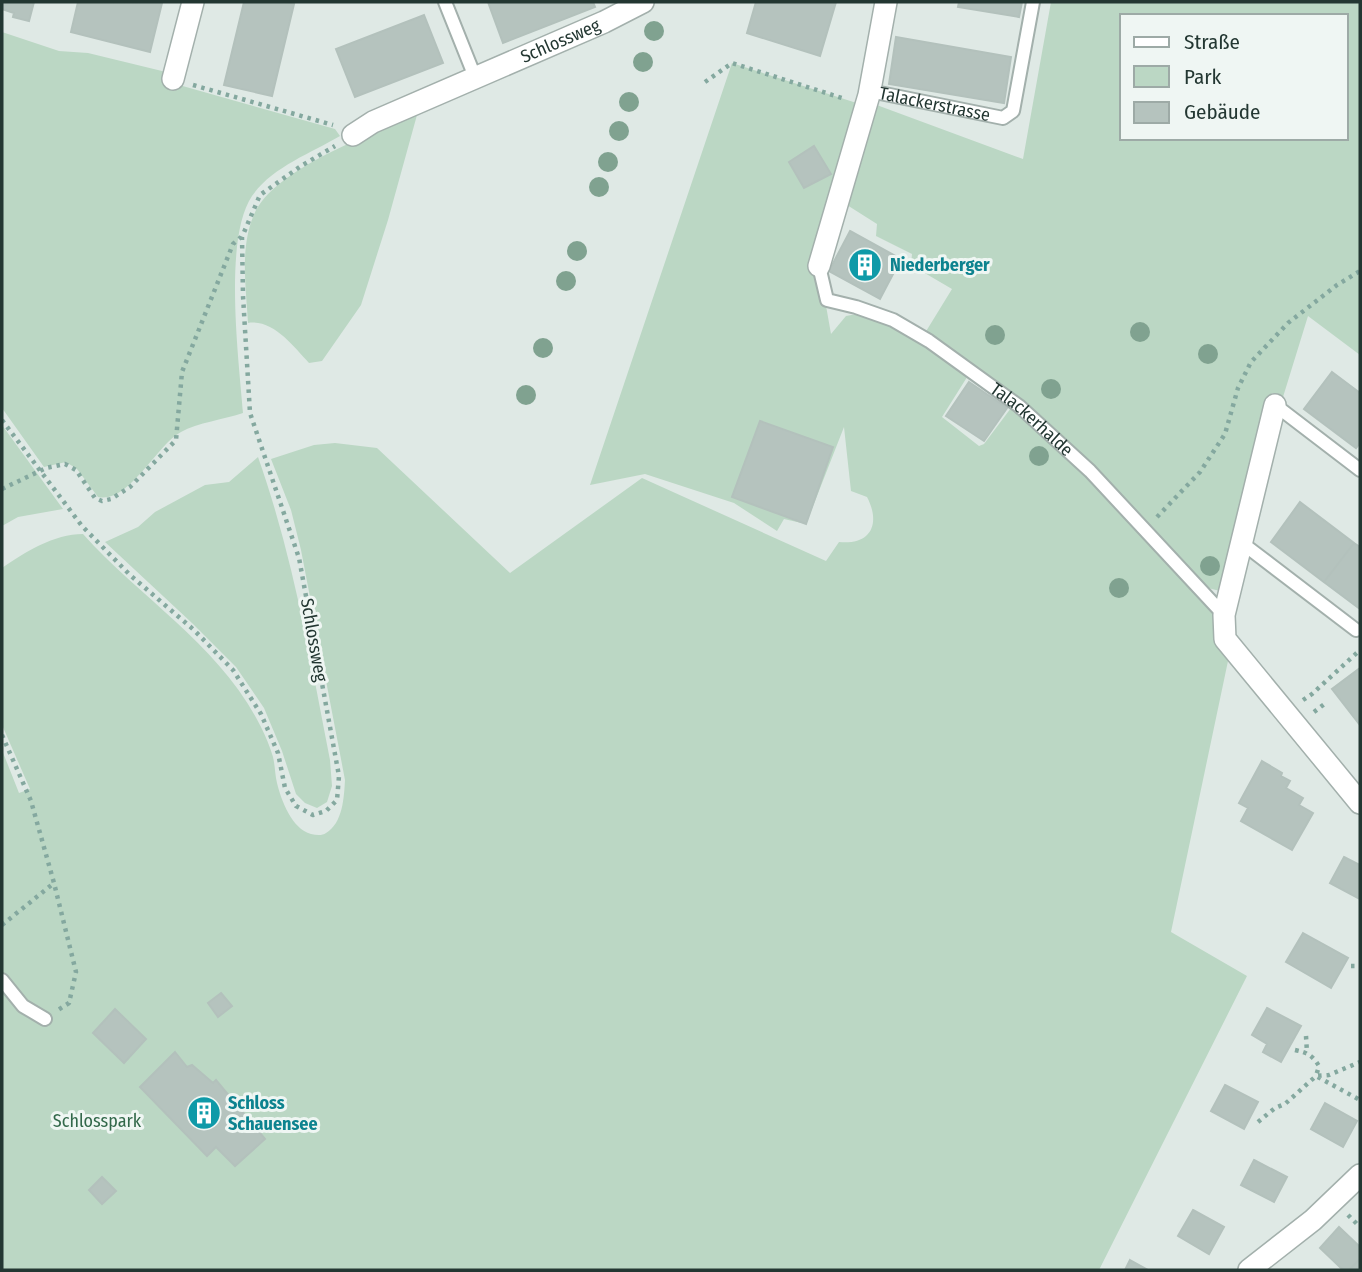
<svg xmlns="http://www.w3.org/2000/svg" width="1362" height="1272" font-family="'Fira Sans Condensed',sans-serif">
  <style>
    .green { fill: #bbd7c4; fill-rule: evenodd }
    .building { fill: #b5c3be; stroke: #b3c1bc; stroke-width: 2 }
    .lines { fill: none; stroke-linecap: round; stroke-linejoin: round }
    .service-casing { stroke: #a3b0ac; stroke-width: 16 }
    .minor-casing { stroke: #a3b0ac; stroke-width: 24 }
    .path { stroke: #84a89f; stroke-width: 4.5; stroke-dasharray: 3.5 5; stroke-linecap: butt }
    .service { stroke: #fff; stroke-width: 12 }
    .minor { stroke: #fff; stroke-width: 21 }
    .tree { fill: #80a290 }
    .labels { text-anchor: middle; dominant-baseline: central; stroke-width: 6; stroke-linejoin: round; paint-order: stroke }
    .street-label { font-size: 18px; fill: #233732; stroke: #eff6f3 }
    .culture-label { font-size: 18px; font-weight: bold; fill: #0d838f; stroke: #eff6f3; text-anchor: start }
    .park-label { font-size: 18px; fill: #32684a; stroke: #eff6f3 }
  </style>
  <rect width="100%" height="100%" fill="#dfe9e5"/>
  <path class="green" d="M1051,2h309v353l-52,-39 -25,81 -11,-4 -52,198 -12,-3 -140,-145 -143,-110 27,-44 -41,-24 1,-11 -36,-18 1,-12 -30,-19 16,-48 11,-53 149,55zM1122,16h224v122h-224z
    M2,32l57,19 29,2 74,18 8,4 2,8 163,46 5,7c-29,17 -69,32 -88,60 -29,43 -13,165 -9,217 -18,6 -46,10 -62,19 -25,13 -52,72 -83,65l-21,-28 -11,-7 -22,5 -42,-59z
    M732,63l134,43 -47,160 12,68 15,-18c38,-10 92,38 123,58l-27,43 37,29 5,-2 27,-36 52,44 35,35 117,128c-3,20 1,31 13,46l-57,271 76,44 -148,294h-1097v-520l17,43 11,-4 -28,-64v-157c23,-16 52,-34 81,-34 59,66 137,111 178,193 5,10 9,20 12,30 2,8 2,18 4,26 4,17 15,46 34,51 5,1 11,2 15,-1 17,-10 18,-36 19,-53l-44,-230 -10,-40 -20,-51 43,-14 21,-2 42,5 133,125 132,-95 184,83 13,-19c32,3 42,-18 28,-45l-16,-6 -7,-64 -38,97 -22,-5 -7,12 -43,-28 -89,-29 -55,11z
    M417,115l-29,105 -27,85 -39,56 -13,2c-16,-17 -36,-44 -61,-40 -2,-35 -8,-74 5,-106 18,-48 119,-83 164,-102z
    M2,425l61,84 -45,8 -16,9z
    M258,457c35,99 52,200 72,303l2,26 -5,16 -10,6 -12,-5 -9,-9 -14,-43 -18,-43 -28,-41 -44,-44 -87,-81 33,-15 17,-15 50,-27 24,-3z"/>
  <path class="building" d="M2,2h32l-5,19 -16,-4 1,-4 -12,-4z
    M78,2l84,1 -12,49 -79,-20z
    M244,2h40l10,2 -22,92 -48,-11z
    M488,2h105l2,5 -92,36z
    M756,2h80l-16,54 -73,-23z
    M959,2h63l-3,15 -61,-10z
    M424,15l19,48 -88,34 -19,-48z
    M896,37l115,20 -7,46 -115,-19z
    M814,146l17,28 -27,14 -15,-26z
    M850,231l51,28 -21,40 -51,-28z
    M1332,372l28,21v50l-4,5 -52,-39z
    M969,382l38,26 -23,33 -38,-25z
    M760,421l73,26 -27,77 -74,-27z
    M1300,502l54,41 -30,39 -53,-40z
    M1354,543l6,4v62l-36,-27z
    M1360,668v57l-28,-36z
    M1262,761l20,12 -1,3 9,5 -4,7 17,10 -4,7 14,8 -21,37 -51,-29 7,-13 -9,-5z
    M1344,857l16,8v34l-30,-16z
    M1303,933l45,25 -17,30 -45,-26z
    M221,993l11,13 -14,11 -10,-14z
    M1267,1008l34,18 -20,36 -18,-10 4,-8 -15,-9z
    M115,1009l31,30 -22,24 -31,-30z
    M175,1052l12,15 5,-2 21,18 3,-3 49,59 -30,27 -19,-19 -9,9 -67,-69z
    M1225,1085l33,17 -14,27 -33,-18z
    M1325,1103l32,18 -14,26 -32,-18z
    M1254,1160l33,17 -13,25 -33,-17z
    M102,1177l14,14 -14,13 -13,-14z
    M1193,1210l31,17 -15,27 -31,-18z
    M1339,1227l21,20v12l-11,11h-6l-23,-22z
    M1360,1259v11h-11z
    M1130,1260l18,10h-23z"/>
  <g class="lines">
    <g class="service-casing">
      <g id="service">
        <path d="M445,2l30,75"/>
        <path id="s1" d="M870,91l133,27 10,-7 20,-109"/>
        <path id="s2" d="M819,266l8,34 29,7 37,13 36,21 90,65 71,65 134,144"/>
        <path d="M1275,405l85,65"/>
        <path d="M1242,543l114,87"/>
        <path d="M2,980l21,26 22,13"/>
      </g>
    </g>
    <g class="minor-casing">
      <g id="minor">
        <path d="M173,79l20,-77"/>
        <path id="s3" d="M353,135l20,-13 231,-100 39,-20"/>
        <path d="M819,266l50,-171 17,-93"/>
        <path d="M1275,405l-51,210 1,24 135,164"/>
        <path d="M1249,1270l64,-50 47,-45"/>
      </g>
    </g>
    <path class="path" d="M705,82l27,-19 113,36
      M193,85l140,40
      M2,420l80,106 48,49 64,55 39,40 28,44 17,39 7,35 11,18 17,9 13,-4 11,-11 2,-24 -40,-218 -49,-145 -7,-117 -1,-59 18,-42 41,-29 34,-20
      M2,489l44,-21 19,-4 11,6 19,28 7,3 9,-2 19,-12 46,-47 6,-68 51,-128 8,-7
      M1157,517l43,-45 25,-38 13,-46 13,-26 37,-39 49,-38 23,-14
      M1303,700l9,-6 48,-44
      M1314,712l13,-10
      M2,735l29,66 23,82 22,89 -7,31 -11,7
      M2,925l52,-42
      M1351,966h9
      M1306,1036l1,17
      M1295,1050c13,3 17,5 24,16l-3,10 13,-1 31,-13
      M1258,1122l17,-14 10,-4 31,-28 44,24
      M1348,1215l12,12"/>
    <use href="#service" class="service"/>
    <use href="#minor" class="minor"/>
  </g>
  <g class="tree">
    <circle cx="654" cy="31" r="10"/>
    <circle cx="643" cy="62" r="10"/>
    <circle cx="629" cy="102" r="10"/>
    <circle cx="619" cy="131" r="10"/>
    <circle cx="608" cy="162" r="10"/>
    <circle cx="599" cy="187" r="10"/>
    <circle cx="577" cy="251" r="10"/>
    <circle cx="566" cy="281" r="10"/>
    <circle cx="1140" cy="332" r="10"/>
    <circle cx="995" cy="335" r="10"/>
    <circle cx="543" cy="348" r="10"/>
    <circle cx="1208" cy="354" r="10"/>
    <circle cx="1051" cy="389" r="10"/>
    <circle cx="526" cy="395" r="10"/>
    <circle cx="1039" cy="456" r="10"/>
    <circle cx="1210" cy="566" r="10"/>
    <circle cx="1119" cy="588" r="10"/>
  </g>
  <defs>
    <g id="building-disc" transform="scale(1.75)"><circle r="9.5" fill="#0f9aa8" stroke="#eff6f3"/><path d="M-4-6H4V6H1V3H-1V6H-4ZM-2.5-4.3h1.7v1.8h-1.7ZM.8-4.3h1.7v1.8H.8ZM-2.5-1h1.7V.8h-1.7ZM.8-1h1.7V.8H.8Z" fill="#fff"/></g>
  </defs>
  <g fill-rule="evenodd">
    <use href="#building-disc" x="865" y="265"/>
    <use href="#building-disc" x="204" y="1113"/>
  </g>
  <g class="labels">
    <g class="street-label">
      <text stroke="none"><textPath href="#s3" startOffset="228">Schlossweg</textPath></text>
      <text stroke="none"><textPath href="#s1" startOffset="66">Talackerstrasse</textPath></text>
      <text stroke="none"><textPath href="#s2" startOffset="275">Talackerhalde</textPath></text>
      <text transform="translate(314 640) rotate(80)">Schlossweg</text>
    </g>
    <g class="culture-label">
      <text x="890" y="265">Niederberger</text>
      <text x="228" y="1103">Schloss<tspan x="228" dy="21">Schauensee</tspan></text>
    </g>
    <g class="park-label">
      <text x="97" y="1121">Schlosspark</text>
    </g>
  </g>
  <rect width="1362" height="1272" fill="none" stroke="#233732" stroke-width="7"/>
  <rect x="1120" y="14" width="228" height="126" fill="#eff6f3" stroke="#9daaa6" stroke-width="2"/>
  <rect x="1134" y="37" width="35" height="10" fill="#ffffff" stroke="#9daaa6" stroke-width="2"/>
  <text x="1184" y="49" font-size="21" fill="#233732">Straße</text>
  <rect x="1134" y="66" width="35" height="21" fill="#bbd7c4" stroke="#9daaa6" stroke-width="2"/>
  <text x="1184" y="84" font-size="21" fill="#233732">Park</text>
  <rect x="1134" y="102" width="35" height="21" fill="#b5c3be" stroke="#9daaa6" stroke-width="2"/>
  <text x="1184" y="119" font-size="21" fill="#233732">Gebäude</text>
</svg>
